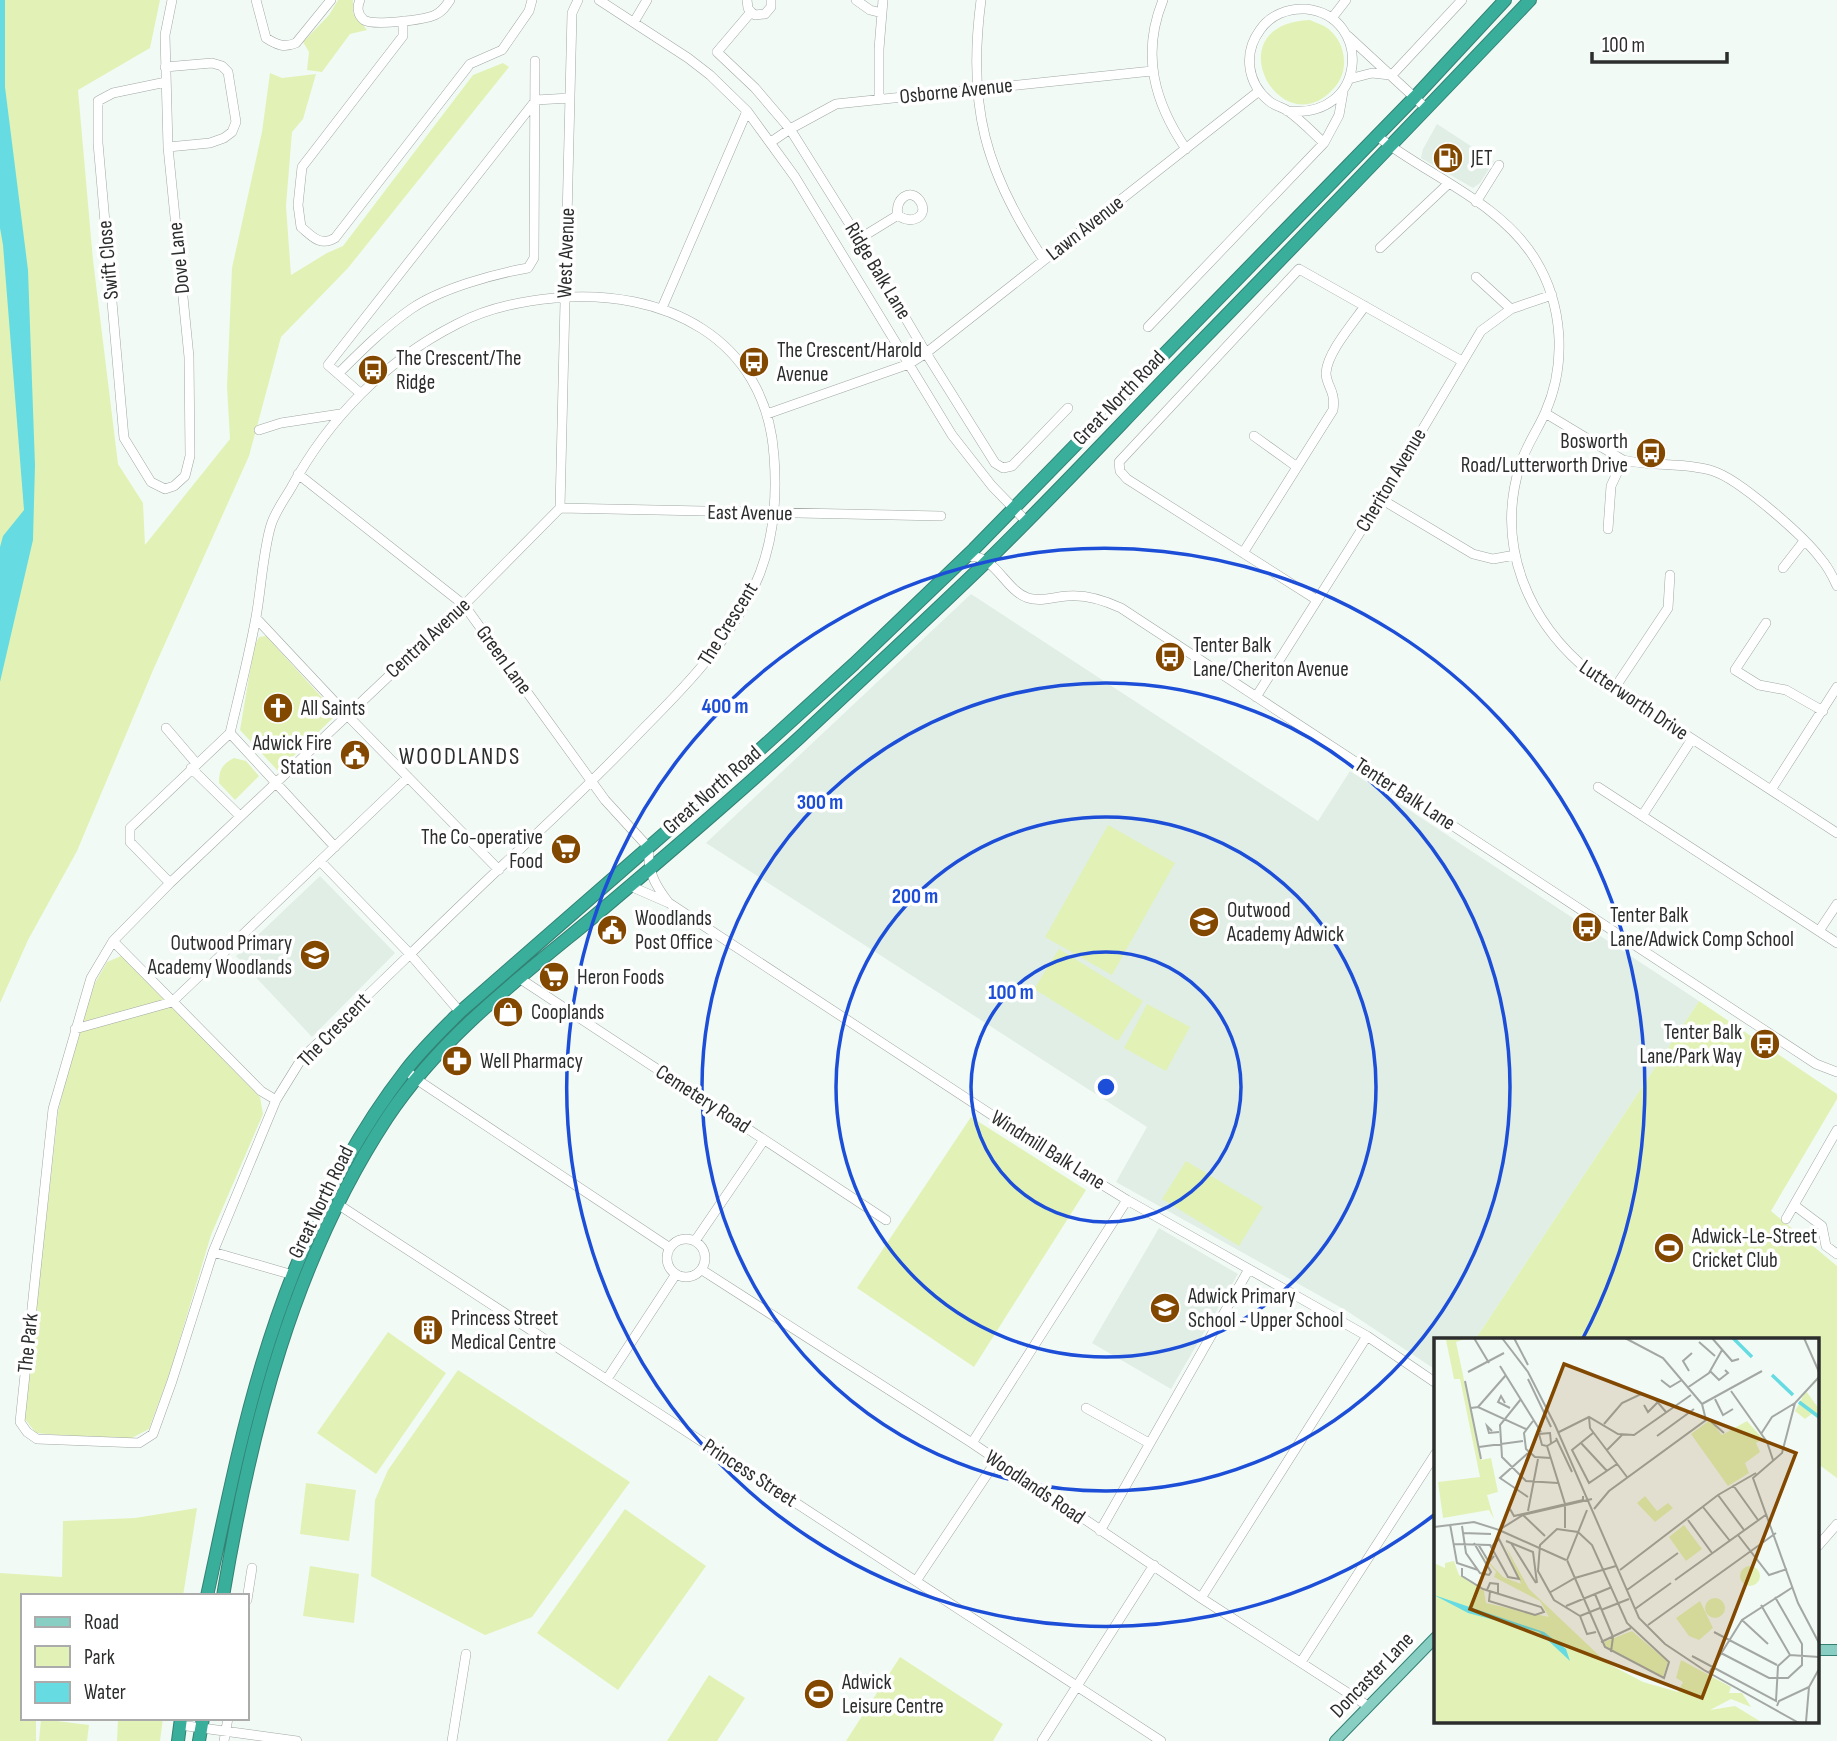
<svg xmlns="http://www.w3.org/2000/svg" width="1837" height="1741" font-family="'Sofia Sans Condensed',sans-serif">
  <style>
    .built { fill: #e0eee6 }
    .green { fill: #e2f2b6 }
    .water { fill: #66dce2 }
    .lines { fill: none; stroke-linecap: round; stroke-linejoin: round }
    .minor-casing { stroke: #a1a8a4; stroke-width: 10 }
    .major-casing { stroke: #348174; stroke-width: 12 }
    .highway-casing { stroke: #348174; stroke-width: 14 }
    .minor { stroke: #fff; stroke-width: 9 }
    .major { stroke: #88cec3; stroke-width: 10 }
    .highway { stroke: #38ae9b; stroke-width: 12 }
    .ring { fill: none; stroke: #1d4ed8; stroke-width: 3.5 }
    .labels { text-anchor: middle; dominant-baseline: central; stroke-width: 7; stroke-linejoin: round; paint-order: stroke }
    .street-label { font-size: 21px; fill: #2c2e2d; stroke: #fff }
    .poi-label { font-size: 21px; fill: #2c2e2d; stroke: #fff; text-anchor: start }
    .quarter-label { font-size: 24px; letter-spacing: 2px; fill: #2c2e2d; stroke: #fff }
    .inset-river { fill: none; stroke: #66dce2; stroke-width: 3.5 }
    .inset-road { fill: none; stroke: #a3a8a5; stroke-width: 2 }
    .view { fill: #834800; fill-opacity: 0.15; stroke: #834800; stroke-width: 3.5 }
    .inset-edge { fill: none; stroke: #2c2e2d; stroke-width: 3.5 }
    .centre { fill: #1d4ed8; stroke: #fff; stroke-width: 3.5 }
    .ring-label { font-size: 21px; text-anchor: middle; font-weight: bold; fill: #1d4ed8; stroke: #fff; stroke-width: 7; stroke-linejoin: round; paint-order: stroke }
  </style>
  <rect width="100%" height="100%" fill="#f2faf5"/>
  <path class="built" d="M1437,124l57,37 -14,22 -7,5 -52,-30 2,-9z
    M971,594l347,227 32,-50 349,230 -224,339h-39v30l-89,-59 -231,-129 31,-55 -441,-284z
    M320,876l75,77 -83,84 -76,-81z
    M1159,1228l79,46 -67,115 -79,-46z"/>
  <path class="green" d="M0,0h160l-10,48 -72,42 15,170 25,204 25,39 2,42 85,-106 -3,-52 5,-119 30,-136 8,-59 12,5 34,-4 -13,45 -11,13 -6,74 5,69 36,-22 16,-7 130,-171 30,-12 6,4 -161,201 -67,69 -32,119 -95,212 -77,183 -49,89 -28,63z
    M338,0h15v13l14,17 -17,4 -28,38 -15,-2 2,-18 -6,-10 26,-27z
    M1310,20c4,2 10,4 14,6 21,12 27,43 11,61 -53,63 -123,-63 -25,-67z
    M266,636l71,78 -59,57 -38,-41 14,-83 5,-10z
    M234,758l12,3 13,15 -24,24 -16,-17c0,-13 3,-19 15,-25z
    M1108,825l67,38 -63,112 -67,-38z
    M1059,949l84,52 -25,40 -84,-52z
    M121,956l139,141 3,17 -52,121 -41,137 -21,57 -23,12 -90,-8 -12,-15 34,-306 18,-74 19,-55 12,-21z
    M1699,1001l138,93v5l-66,112 66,55v212l-19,-14v-124h-343z
    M1147,1004l43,23 -24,44 -42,-23z
    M971,1117l115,73 -112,177 -117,-79z
    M1186,1161l77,46 -24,39 -77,-47z
    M388,1332l58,41 -70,101 -59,-41z
    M458,1370l172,112 -98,135 -47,18 -114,-59 4,-76 13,-30z
    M306,1483l50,7 -7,51 -49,-7z
    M197,1508l-14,88h-160l-3,40 3,1v81h13v23h-36v-168l62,4 1,-56 72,-3z
    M625,1509l81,57 -88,124 -81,-57z
    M310,1566l49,8 -5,49 -51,-7z
    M900,1657l103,67 -10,17h-147z
    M709,1675l36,23 -28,43h-50z
    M118,1718h45l-3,23h-43z
    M41,1719l48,6 -2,16h-48z"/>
  <path class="water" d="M0,0h5v87l23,183 7,195 -2,75 -33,142v-135l3,-11 21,-26 -21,-265 -3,-17z"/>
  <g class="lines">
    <g class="minor-casing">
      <path id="minor" d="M256,0l10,38c11,7 18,10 30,5l35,-43
        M360,0c-3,6 -3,15 4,20 9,6 60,0 71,-5 7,-3 11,-9 15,-15
        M599,0l89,58 22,17 37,36 48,66 157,258 40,51 34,35
        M747,0l1,8 3,4
        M856,0l14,10 12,3
        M981,0c-14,106 4,172 63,260
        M1163,0c-22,54 -9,102 23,149
        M751,12l-34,40 38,36 35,41 69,110 67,114 69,110 8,5 9,-2 56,-58
        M751,12l4,3 10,-1 6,-7v-7
        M1332,18l14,-18
        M403,21v15l-101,131 -4,38 3,22c11,9 19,20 34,11l135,-174 32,-14 27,-39 3,-11
        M634,22l13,-22
        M1348,36l79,73
        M165,67l47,-4 10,3 6,6 8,50 -4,10 -8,6 -14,5 -42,4
        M1392,75l70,-75
        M1349,79l23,-6 18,2
        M166,82l-53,11 -15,8v42l26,295 27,44 14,7 9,-3 11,-10 5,-20 -1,-99 -21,-210 -3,-112 7,-35
        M879,99v-50l4,-49
        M1287,111c81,9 86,-95 19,-102 -18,-1 -36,6 -46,21 -17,23 -13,53 9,71 6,5 13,6 19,10 13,9 25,22 36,32
        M1377,136c51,40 123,66 158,123 28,45 32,105 10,154 -8,18 -19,33 -25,52 -25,81 8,157 71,208l246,160
        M771,142l19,-13 46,-25 316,-33
        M1476,202l23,-37
        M859,239l39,-24c-4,-16 13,-28 22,-14 10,15 -9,25 -22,14
        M1380,248l68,-64
        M1476,277l35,32
        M662,308l85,-197
        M1148,327l176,-184 15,-28 4,-23
        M338,374c23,-23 46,-46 73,-65 29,-20 82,-35 117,-41l6,-10 1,-197
        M360,393l-32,-28 208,-265 34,-2
        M1545,413l78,47c30,7 61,2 90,11 26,8 91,65 108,88 7,8 12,18 16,27
        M767,414l142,-50 17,-11 333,-262
        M259,430l22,-7 59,-9
        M1254,436l43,31
        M298,474l166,131 141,195 43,47c1,26 5,35 20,55
        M1381,499l92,55 20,5 22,-4
        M560,508l12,-495 6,-13
        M560,508l381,8
        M1608,529l3,-43 12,-26
        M1243,553l90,-143c3,-20 -7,-24 -7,-37 1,-20 27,-50 39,-67
        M966,557c29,-5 38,33 62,41 13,4 26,-1 39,-2 19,-2 37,4 54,12l695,456 21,8
        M1783,568l21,-27
        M1317,600l-190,-121 -7,-8 -1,-9 180,-193 163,92
        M256,618l91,97 152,155
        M1766,623l-31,47 24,15 27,5 37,21
        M1614,689l54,-81 2,-33
        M1256,697l125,-198 100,-168 30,-22 41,-14
        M166,728l30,35
        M230,733c9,-38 19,-77 26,-116 5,-27 7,-66 15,-92 4,-13 13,-25 20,-37 38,-70 95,-128 166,-164 30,-16 65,-23 98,-26 108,-10 211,39 219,158 3,39 0,80 -14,117 -25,62 -70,109 -116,155 -45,47 -92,92 -140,136 -68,64 -134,130 -202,194l-26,42 -63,152 -41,129 -19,53 -14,9 -102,-4 -10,-7 -7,-10 33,-313 38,-131 22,-37 57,-58 294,-278 96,-97
        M230,733l105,114
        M191,768l49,48
        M1598,787l239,156
        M1771,790l66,-103
        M1642,816l50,-77
        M320,861l90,93 50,58
        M170,883l-40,-41v-14l100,-95
        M630,886l39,17 367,241 91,56 240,136 69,47
        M1819,931l18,-27
        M113,941l148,150 15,9
        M519,978l367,242
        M75,1029l97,-27 236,-225
        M406,1070l10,9 254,169
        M339,1205l822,536
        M1794,1205l28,21 4,20 11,8
        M1786,1219l51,-89
        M667 1258a19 19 0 1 1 38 0a19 19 0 1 1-38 0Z
        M695,1241l69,-101
        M213,1252l80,23
        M702,1270l270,173 229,155 167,108
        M607,1379l69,-105
        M1086,1408l63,35
        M972,1443l155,-243
        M1100,1531l149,-262
        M1818,1546l19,-22
        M916,1581l80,-120
        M1201,1598l166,-262
        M247,1600l5,-32
        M1301,1662l135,-209
        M180,1725l117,16
        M224,1741l4,-23
        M452,1741l14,-87
        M1042,1741l112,-176"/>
    </g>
    <g class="major-casing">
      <path id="major" d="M1818,1650h19
        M1335,1741l101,-104"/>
    </g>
    <g class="highway-casing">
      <path id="highway" d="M207,1596c17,-78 32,-156 55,-232 31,-103 78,-209 144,-294 16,-21 35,-39 54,-58l284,-248 110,-100 120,-115 441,-452 90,-97
        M223,1596c28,-167 70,-335 164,-478 53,-80 131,-139 204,-199 70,-59 140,-119 208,-181 62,-58 124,-115 185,-174 66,-64 129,-132 193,-198 118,-121 236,-243 353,-366
        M178,1741l3,-23
        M199,1741l4,-23"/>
    </g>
    <use href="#minor" class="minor"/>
    <use href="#major" class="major"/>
    <use href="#highway" class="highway"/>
  </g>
  <g class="ring">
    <circle cx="1106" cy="1087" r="135"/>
    <circle cx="1106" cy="1087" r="270"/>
    <circle cx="1106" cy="1087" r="404"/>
    <path d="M1434 1515A539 539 0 1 1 1582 1340"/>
  </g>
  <defs>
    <g id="fuel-disc" transform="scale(1.575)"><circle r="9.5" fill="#834800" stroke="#fff"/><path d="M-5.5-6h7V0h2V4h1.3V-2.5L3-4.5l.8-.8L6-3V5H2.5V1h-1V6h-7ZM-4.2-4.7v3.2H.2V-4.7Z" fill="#fff"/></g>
    <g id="bus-disc" transform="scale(1.575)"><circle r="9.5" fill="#834800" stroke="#fff"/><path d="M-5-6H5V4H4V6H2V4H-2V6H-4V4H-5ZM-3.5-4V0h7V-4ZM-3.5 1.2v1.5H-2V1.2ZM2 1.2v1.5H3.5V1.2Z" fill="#fff"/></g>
    <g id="church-disc" transform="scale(1.575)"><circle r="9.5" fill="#834800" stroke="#fff"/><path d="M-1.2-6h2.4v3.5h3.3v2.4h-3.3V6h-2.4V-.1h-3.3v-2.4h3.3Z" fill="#fff"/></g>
    <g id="civic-disc" transform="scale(1.575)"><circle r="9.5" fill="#834800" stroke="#fff"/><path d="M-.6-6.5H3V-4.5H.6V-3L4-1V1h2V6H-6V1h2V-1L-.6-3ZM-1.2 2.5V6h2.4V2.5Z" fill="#fff"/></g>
    <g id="supermarket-disc" transform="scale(1.575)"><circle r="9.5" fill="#834800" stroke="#fff"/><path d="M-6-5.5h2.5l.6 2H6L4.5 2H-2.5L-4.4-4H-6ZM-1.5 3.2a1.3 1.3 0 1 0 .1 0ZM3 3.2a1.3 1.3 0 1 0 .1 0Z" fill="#fff"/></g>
    <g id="school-disc" transform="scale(1.575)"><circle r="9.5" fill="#834800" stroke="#fff"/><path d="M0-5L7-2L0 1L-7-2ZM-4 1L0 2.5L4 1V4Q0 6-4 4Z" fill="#fff"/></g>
    <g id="shop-disc" transform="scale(1.575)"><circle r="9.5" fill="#834800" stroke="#fff"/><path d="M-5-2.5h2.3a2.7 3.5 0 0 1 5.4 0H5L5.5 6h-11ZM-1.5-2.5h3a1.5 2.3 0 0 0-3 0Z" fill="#fff"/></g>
    <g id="pharmacy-disc" transform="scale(1.575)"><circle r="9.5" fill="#834800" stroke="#fff"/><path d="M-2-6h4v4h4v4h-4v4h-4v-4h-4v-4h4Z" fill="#fff"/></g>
    <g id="stadium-disc" transform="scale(1.575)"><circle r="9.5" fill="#834800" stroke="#fff"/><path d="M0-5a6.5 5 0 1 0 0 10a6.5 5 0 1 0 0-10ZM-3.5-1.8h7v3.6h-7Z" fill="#fff"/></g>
    <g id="building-disc" transform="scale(1.575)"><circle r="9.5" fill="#834800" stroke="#fff"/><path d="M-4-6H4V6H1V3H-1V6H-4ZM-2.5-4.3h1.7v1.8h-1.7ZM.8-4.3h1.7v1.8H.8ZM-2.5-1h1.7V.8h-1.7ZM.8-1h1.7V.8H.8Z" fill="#fff"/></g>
  </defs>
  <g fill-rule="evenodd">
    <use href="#fuel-disc" x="1448" y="158"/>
    <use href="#bus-disc" x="754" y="362"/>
    <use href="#bus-disc" x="373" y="370"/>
    <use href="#bus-disc" x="1651" y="453"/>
    <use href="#bus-disc" x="1170" y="657"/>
    <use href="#church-disc" x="278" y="708"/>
    <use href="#civic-disc" x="355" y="755"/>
    <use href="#supermarket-disc" x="566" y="849"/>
    <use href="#school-disc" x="1204" y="922"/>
    <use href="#bus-disc" x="1587" y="927"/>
    <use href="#civic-disc" x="612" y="930"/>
    <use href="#school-disc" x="315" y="955"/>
    <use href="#supermarket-disc" x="554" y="977"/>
    <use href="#shop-disc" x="508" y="1012"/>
    <use href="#bus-disc" x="1765" y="1044"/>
    <use href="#pharmacy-disc" x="457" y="1061"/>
    <use href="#stadium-disc" x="1669" y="1248"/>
    <use href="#school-disc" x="1165" y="1308"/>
    <use href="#building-disc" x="428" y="1330"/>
    <use href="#stadium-disc" x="819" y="1694"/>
  </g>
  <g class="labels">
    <g class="street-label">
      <text transform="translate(956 91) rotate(-6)">Osborne Avenue</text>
      <text transform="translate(1085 228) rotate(-38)">Lawn Avenue</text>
      <text transform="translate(566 253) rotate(-88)">West Avenue</text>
      <text transform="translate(179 258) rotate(-96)">Dove Lane</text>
      <text transform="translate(108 260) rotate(-95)">Swift Close</text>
      <text transform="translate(878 271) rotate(59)">Ridge Balk Lane</text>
      <text transform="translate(1119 398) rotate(-46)">Great North Road</text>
      <text transform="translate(1391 480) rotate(-59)">Cheriton Avenue</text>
      <text transform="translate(750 513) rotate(1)">East Avenue</text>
      <text transform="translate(728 624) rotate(-58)">The Crescent</text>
      <text transform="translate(428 638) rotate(-43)">Central Avenue</text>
      <text transform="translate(504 660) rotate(54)">Green Lane</text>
      <text transform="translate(1634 700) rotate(34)">Lutterworth Drive</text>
      <text transform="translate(712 790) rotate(-41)">Great North Road</text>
      <text transform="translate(1405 794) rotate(33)">Tenter Balk Lane</text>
      <text transform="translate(334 1030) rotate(-46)">The Crescent</text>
      <text transform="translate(703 1099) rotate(33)">Cemetery Road</text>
      <text transform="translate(1048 1150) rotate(32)">Windmill Balk Lane</text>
      <text transform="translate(321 1202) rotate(-64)">Great North Road</text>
      <text transform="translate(28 1343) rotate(-84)">The Park</text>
      <text transform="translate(750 1473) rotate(33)">Princess Street</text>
      <text transform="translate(1035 1487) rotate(34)">Woodlands Road</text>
      <text transform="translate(1372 1675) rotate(-46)">Doncaster Lane</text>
    </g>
    <g class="poi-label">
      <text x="1471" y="158">JET</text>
      <text x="777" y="350">The Crescent/Harold<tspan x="777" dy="24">Avenue</tspan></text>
      <text x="396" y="358">The Crescent/The<tspan x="396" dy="24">Ridge</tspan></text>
      <text x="1628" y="441" text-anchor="end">Bosworth<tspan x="1628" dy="24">Road/Lutterworth Drive</tspan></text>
      <text x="1193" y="645">Tenter Balk<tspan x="1193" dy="24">Lane/Cheriton Avenue</tspan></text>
      <text x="301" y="708">All Saints</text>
      <text x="332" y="743" text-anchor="end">Adwick Fire<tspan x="332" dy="24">Station</tspan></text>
      <text x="543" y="837" text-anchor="end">The Co-operative<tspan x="543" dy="24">Food</tspan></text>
      <text x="1227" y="910">Outwood<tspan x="1227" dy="24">Academy Adwick</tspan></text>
      <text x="1610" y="915">Tenter Balk<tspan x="1610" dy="24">Lane/Adwick Comp School</tspan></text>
      <text x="635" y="918">Woodlands<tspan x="635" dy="24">Post Office</tspan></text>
      <text x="292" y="943" text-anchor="end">Outwood Primary<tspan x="292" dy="24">Academy Woodlands</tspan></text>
      <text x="577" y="977">Heron Foods</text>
      <text x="531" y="1012">Cooplands</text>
      <text x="1742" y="1032" text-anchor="end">Tenter Balk<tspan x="1742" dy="24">Lane/Park Way</tspan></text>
      <text x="480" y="1061">Well Pharmacy</text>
      <text x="1692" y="1236">Adwick-Le-Street<tspan x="1692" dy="24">Cricket Club</tspan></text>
      <text x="1188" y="1296">Adwick Primary<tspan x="1188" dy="24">School - Upper School</tspan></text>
      <text x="451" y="1318">Princess Street<tspan x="451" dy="24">Medical Centre</tspan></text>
      <text x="842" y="1682">Adwick<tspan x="842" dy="24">Leisure Centre</tspan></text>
    </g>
    <g class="quarter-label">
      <text x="460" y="756">WOODLANDS</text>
    </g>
  </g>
  <g transform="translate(1434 1338)">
    <rect width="385" height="385" fill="#f2faf5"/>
    <path d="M0,0h34l-12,4 25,118 10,-2 7,34 -11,3 7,24 -5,-9 -46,8 -5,-36 42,-5 -20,-98h-6l-8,-39zM372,53l13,18v8l-6,-4 -8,6 -10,-8zM276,82l12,15 25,-14 16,18 -7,4 4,9 -15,11 4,10 -21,13 -37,-52zM211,158l12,15 11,-8 5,5 -18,14 -18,-19zM250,187l18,24 -16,12 -17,-24zM71,207l24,44 78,74 36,19 35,10 5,-10 -7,-4 5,-18 50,27 -2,6h13l9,14 -20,-8 -21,11 25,-4 28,17h-329v-160l11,5v-5l9,-2 5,14 25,16 2,12 63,14 -9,-16 -46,-24 2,-5 -21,-25 28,30 18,7zM306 238a10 10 0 1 1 20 0a10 10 0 1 1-20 0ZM271 270a10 10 0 1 1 20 0a10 10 0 1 1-20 0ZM266,263l13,27 -14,12 -10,-4 -13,-18zM198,293l36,31 -5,15 -57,-30 -2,-5z" fill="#e2f2b6"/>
    <path d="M0,257l110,37 22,17 4,12 -31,-29 -71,-19z" fill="#66dce2"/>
    <path class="inset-river" d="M299,0l19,19M338,37l21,20M365,64l20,15"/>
    <path class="inset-road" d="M40,0l15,25M68,0l26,34 27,53 84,193 26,26 39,26 95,53M80,0l14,27M191,0l38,20 39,46M278,0l20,23 7,-2M370,0l15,34M265,4l16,14M66,28l41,66M255,33l-6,-10 9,-8M276,33l9,9 9,-7 -3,-3M34,34l36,-19M385,39l-24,26 -13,50 -29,25 45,125 21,40M94,41l23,48M227,42l9,7 12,-7M31,43l16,78M253,50l22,-15 13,-23M297,53l36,51 6,18M87,61l-21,26 2,32 24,24 32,2M281,61l8,16 10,-6M71,65l-4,-7 -3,6 12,6M268,66l60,-33M210,67l4,7 10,-10M44,69l28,-32M37,70l7,-1 48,22M155,79l1,11 37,49M273,80l17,15M99,83l-9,12 2,16 9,8 16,1M170,86l18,-21 19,-9 13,4 12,14M58,93l-5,-5 2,7 10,-1M125,94l30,-15 29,17 16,1 57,-40M159,95l-21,17 17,33 28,-19M327,96l11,-17 23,-14M223,98l37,-27M122,100l16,34M117,105l-1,-10 -11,1 3,11 5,1 10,-6M147,105l26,28M113,108l18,58v24M45,109l44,-6M173,112l15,-15M94,115l-28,25 28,19M299,147l25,35M284,157l26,35M269,169l27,34M76,171l4,7 69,-16v-4M160,171l15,-18 97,-71 -4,-16M94,173l10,-52M89,177l22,21M254,182l24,33M16,186l7,39 21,7M28,188l4,27 14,20 9,2 2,-3 -17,-29M0,189l40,-5 25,8 24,-15 69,-16M65,192l67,30M29,195l28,1M304,197l31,40 18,-6M72,203l27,11 4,31M77,205l25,40M19,206l37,1 18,32 11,2 -20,-40 -7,7M44,206l11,18 5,-6M133,222l38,87 59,31 5,-16 -42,-39 -35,-78 -14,-13 -21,-3 -17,16 -2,26 16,29 26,16M133,222l20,-50M28,230v8l21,13 58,18 3,5 -9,3 -46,-14 1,-10M186,232l98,-75 38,-22M241,242l92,-66M53,252l3,-7 8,1v10M193,252l51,-37M115,255l26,-15 41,-12M161,256l18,43 -2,15M327,267l29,50M132,268l46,-19M201,271l36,-26M167,272l28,-11M146,278l7,18 9,-2M146,278l20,-8M308,282l26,24M214,287l128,-92M280,294l63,33M167,304l30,-14M287,315l48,25h19l14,-13v-21l-27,-47M258,318l84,45 2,-35 12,-11 29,2M275,335l33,-53 51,-33M343,368l2,-5 30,-14M372,384l3,-35 10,-18"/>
    <path class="view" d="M130,26l232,89 -94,245 -232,-89z"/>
    <rect width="385" height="385" class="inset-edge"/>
  </g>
  <circle cx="1106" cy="1087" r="10" class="centre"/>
  <g class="ring-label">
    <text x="725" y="713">400 m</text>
    <text x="820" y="809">300 m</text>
    <text x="915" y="903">200 m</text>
    <text x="1011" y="999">100 m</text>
  </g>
  <rect x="21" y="1594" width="228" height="126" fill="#ffffff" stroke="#ababab" stroke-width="2"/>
  <rect x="35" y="1617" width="35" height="10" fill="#88cec3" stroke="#ababab" stroke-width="2"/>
  <text x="84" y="1629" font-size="21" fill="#2c2e2d">Road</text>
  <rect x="35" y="1646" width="35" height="21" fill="#e2f2b6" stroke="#ababab" stroke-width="2"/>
  <text x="84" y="1664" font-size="21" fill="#2c2e2d">Park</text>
  <rect x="35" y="1682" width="35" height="21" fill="#66dce2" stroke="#ababab" stroke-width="2"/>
  <text x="84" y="1699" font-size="21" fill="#2c2e2d">Water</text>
  <path d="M1592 52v10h135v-10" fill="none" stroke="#2c2e2d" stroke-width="3.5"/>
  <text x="1602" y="52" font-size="21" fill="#2c2e2d" stroke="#ffffff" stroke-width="5" paint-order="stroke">100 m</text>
</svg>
